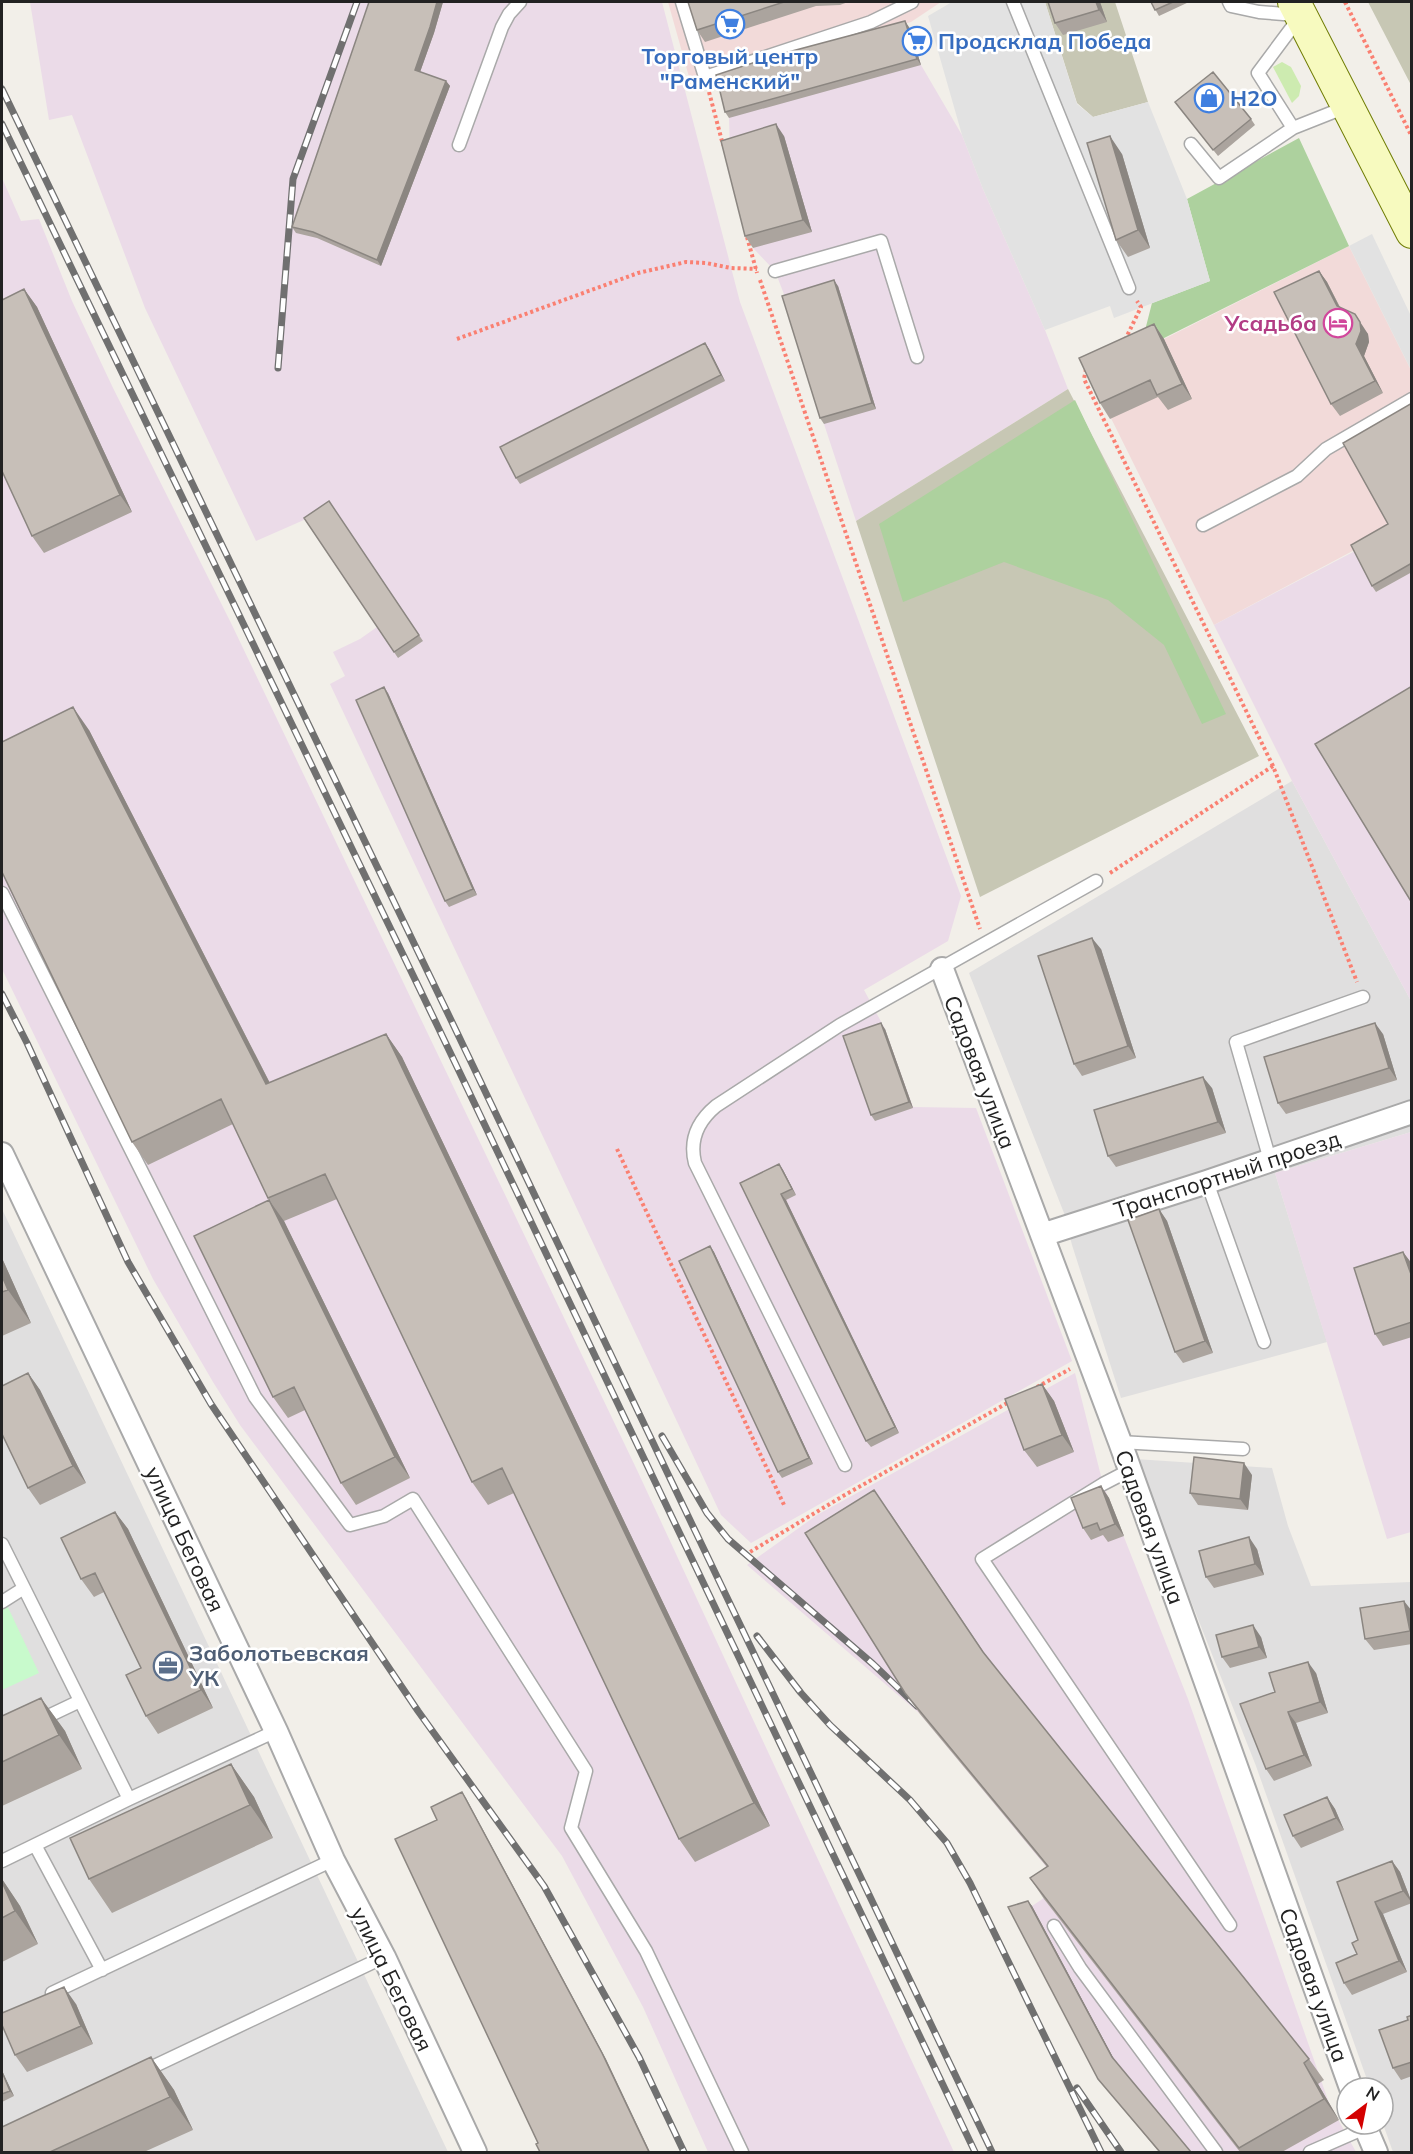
<svg xmlns="http://www.w3.org/2000/svg" width="1413" height="2154" font-family="Mulish,sans-serif">
  <style>
    .residential { fill: #e0dfdf }
    .commercial { fill: #f2dad9 }
    .industrial { fill: #ebdbe8 }
    .construction { fill: #c7c7b4 }
    .grass { fill: #cdebb0 }
    .forest { fill: #add19e }
    .park { fill: #c8facc }
    .parking { fill: #e2e2e2 }
    .lines { fill: none; stroke-linecap: round; stroke-linejoin: round }
    .lane-casing { stroke: #a9a9a9; stroke-width: 15 }
    .street-casing { stroke: #a9a9a9; stroke-width: 26 }
    .secondary-casing { stroke: #707d05; stroke-width: 34 }
    .path { stroke: #fa8072; stroke-width: 4; stroke-dasharray: 3 3; stroke-linecap: butt }
    .lane { stroke: #fff; stroke-width: 12 }
    .street { stroke: #fff; stroke-width: 22 }
    .secondary { stroke: #f7fabf; stroke-width: 32 }
    .rail-casing { stroke: #707070; stroke-width: 7 }
    .rail { stroke: #fff; stroke-width: 4.5; stroke-dasharray: 14; stroke-linecap: butt }
    .wall { fill: #aba49e }
    .shaded-wall { fill: #8b8681 }
    .building { fill: #c7bfb8; stroke: #8b8681; stroke-width: 1.5 }
    .labels { text-anchor: middle; dominant-baseline: central; stroke-width: 5; stroke-linejoin: round; paint-order: stroke }
    .shop-label { font-size: 22px; font-weight: bold; fill: #366cbe; stroke: #fff; text-anchor: start }
    .hotel-label { font-size: 22px; font-weight: bold; fill: #b23c85; stroke: #fff; text-anchor: end }
    .street-label { font-size: 22px; fill: #222; stroke: #fff }
    .service-label { font-size: 22px; font-weight: bold; fill: #4e5e75; stroke: #fff; text-anchor: start }
  </style>
  <rect width="100%" height="100%" fill="#f2efe9"/>
  <path class="residential" d="M1292,781l119,220v131l-136,41 52,169 -206,56 -49,-153 -8,-32 -95,-240z
    M2,1209l446,943h-446z
    M1135,1459l137,9 16,58 23,60 100,-4v570h-18l-10,-28v-36h-13l-114,-322z"/>
  <path class="commercial" d="M668,2h273l-30,20 -220,62z
    M1349,246l62,124v41l-19,119 -178,95 -125,-251 75,-35z"/>
  <path class="industrial" d="M30,2h632l78,300 221,594 -13,45 -84,49 21,39 28,78 63,1 96,253 -321,182 -30,-28 -391,-831 15,-8 -12,-24 27,-13 17,-12 -69,-103 21,-15 -73,32 -111,-233 -73,-193 -23,5z
    M909,27l12,38 41,70 21,54 62,141 23,59 -212,132 -32,-97 -37,-122 -12,-31 -22,-23 -23,-96 -1,-34 -10,-41z
    M2,178l19,43 18,-2 33,82 41,87 118,235 406,847 317,682h-246l-65,-145 -81,-151 -322,-431 -27,-43 -60,-103 -151,-310z
    M1355,551l21,41 35,-20v429l-119,-220 -78,-156z
    M1411,1132v400l-24,7 -112,-366z
    M1075,1373l28,111 85,215 141,404 27,49h-197l-147,-239 20,-7 30,-20 -142,-172 -173,-149 70,-50z"/>
  <path class="construction" d="M1045,2h70l33,100 -55,15 -16,-14z
    M1368,2h43v83z
    M1068,389l191,367 -279,141 -124,-376z"/>
  <path class="grass" d="M1282,62l9,5 10,19 -2,10 -7,7 -19,-36z"/>
  <path class="forest" d="M1299,138l50,108 -209,104 12,-47 58,-22 -23,-82z
    M1075,400l151,314 -24,10 -38,-79 -56,-45 -104,-38 -101,40 -24,-78z"/>
  <path class="park" d="M5,1601l34,72 -37,17v-88z"/>
  <path class="parking" d="M952,2h93l32,102 16,13 55,-15 39,97 23,82 -96,37 -4,-12 -65,24 -62,-141 -21,-54 -34,-119z
    M1372,234l39,82v54l-62,-124z"/>
  <g class="lines">
    <g class="lane-casing">
      <path id="lane" d="M682,2l23,75 166,-55 41,-20
        M1013,2l116,286
        M1229,2l2,4 28,6 37,3
        M1299,18l-41,55 35,55 53,-21
        M1191,144l28,34 74,-50
        M459,145l43,-118 7,-13 11,-12
        M775,271l106,-30 36,116
        M1203,525l94,-49 29,-27 86,-50
        M2,893l253,504 95,128 34,-9 29,-17 173,272 -15,57 75,123 96,201
        M1270,1160l-34,-118 127,-45
        M1207,1182l57,160
        M1120,1442l123,7
        M845,1465l-150,-302c-6,-24 3,-42 21,-57l124,-81 256,-144
        M1130,1470l-27,14 -121,75 248,366
        M2,1544l22,44
        M2,1602l22,-14 105,211
        M40,1720l40,-19
        M35,1845l67,125
        M2,1861l127,-62 147,-68
        M1054,1926l26,42 136,184
        M52,1993l281,-133
        M144,2071l240,-114
        M1310,2152l55,-24"/>
    </g>
    <g class="street-casing">
      <path id="street" d="M942,969l178,473 231,646
        M2,1154l274,577 57,129 51,97 91,195
        M1042,1235l165,-53 205,-70
        M1364,2124l12,28"/>
    </g>
    <g class="secondary-casing">
      <path id="secondary" d="M1294,2l118,230"/>
    </g>
    <path class="path" d="M1345,2l67,135
      M709,92l14,53
      M747,237l10,36
      M760,280l220,649
      M457,339l181,-66 48,-11 20,1 25,5 26,1
      M1125,340l16,-33 -4,-6
      M1086,369l-2,10 189,387 84,216
      M1110,873l163,-107
      M617,1149l168,358
      M1037,1387l33,-18
      M745,1555l98,-59 166,-94"/>
    <use href="#lane" class="lane"/>
    <use href="#street" class="street"/>
    <use href="#secondary" class="secondary"/>
    <g class="rail-casing">
      <path id="rail" d="M2,89l449,931 541,1132
        M2,124l436,903 537,1125
        M278,368l15,-189 64,-177
        M2,994l25,49 101,219 83,142 207,307 126,175 95,171 45,95
        M662,1436l45,77 21,26 145,125 44,42
        M757,1636l44,57 29,32 80,75 37,43 23,40 131,269
        M1077,2088l44,64"/>
    </g>
    <use href="#rail" class="rail"/>
  </g>
  <path class="wall" d="M369,2h74l-9,31 -14,39 26,9 4,5 -69,180 -64,-28 -21,-5 -4,-6z
    M688,2h160l-8,3 -24,1 -111,36 -8,-12z
    M1048,2h52l7,20 -44,13 -8,-12z
    M1151,2h38l-30,14z
    M909,27l12,38 -192,53 -4,-6z
    M1175,102l76,17 4,6 -37,31z
    M784,136l28,96 -59,16 -8,-12z
    M1122,154l28,94 -22,9 -12,-17z
    M1319,271l8,11 13,25 28,27 1,8 -5,14 19,37 -43,23 -9,-12z
    M838,286l38,123 -52,15 -4,-6z
    M24,289l13,18 95,205 -88,41 -12,-17z
    M1154,324l10,15 28,60 -24,11 -10,-13 -48,22 -10,-16z
    M705,343l4,6 16,32 -205,103 -4,-6z
    M1412,403v169l-36,20 -4,-6 16,-62z
    M329,501l94,140 -25,17 -94,-140z
    M388,693l89,202 -28,12 -4,-6z
    M89,730l181,353 116,-49 16,23 368,769 -75,36 -16,-23 -165,-346 -26,12 -16,-23 -135,-283 -53,22 126,257 -54,27 -15,-22 -36,-73 -17,8 -15,-21 -4,-197 -36,-76 -85,41 -16,-23z
    M1101,949l35,109 -54,18 -8,-12z
    M885,1029l28,79 -38,13 -4,-6z
    M1383,1034l14,46 -111,34 -8,-11z
    M1212,1088l14,45 -110,34 -8,-11z
    M779,1164l4,6 13,25 -10,5 113,233 -28,14 -5,-6 -126,-258z
    M1159,1209l8,12 46,132 -30,10 -8,-11z
    M710,1246l4,6 99,212 -31,14 -4,-6z
    M1403,1252l9,12v73l-29,9 -8,-12z
    M2,1258l29,65 -29,13z
    M28,1373l12,17 46,93 -46,22 -12,-17z
    M1042,1384l12,17 20,51 -37,15 -13,-17z
    M1252,1475l-4,35 -50,-5 -8,-12z
    M1101,1486l8,12 15,38 -16,6 -5,-7 -12,5 -8,-12z
    M889,1511l98,146 322,402 15,21 -6,4 21,36 -57,32h-42l-196,-253 -14,-21 17,-11 -127,-153 -15,-21z
    M115,1512l13,17 85,179 -55,26 -12,-18 -5,-48 -37,-76 -10,5 -13,-18z
    M1257,1549l7,26 -50,13 -8,-11z
    M1412,1611v33l-38,6 -9,-11z
    M1261,1637l6,21 -37,10 -8,-11z
    M1316,1673l12,40 -32,10 16,43 -38,15 -8,-12 9,-77z
    M41,1698l24,33 17,38 -80,37v-90z
    M231,1764l23,33 19,41 -161,75 -23,-34z
    M1327,1797l8,12 9,21 -43,18 -8,-12z
    M1392,1861l8,11 12,31 -29,11 24,58 -55,23 -8,-12 13,-29 1,-14z
    M2,1879l18,27 18,38 -36,18z
    M1028,1901l4,5 83,155 76,91h-32l-61,-73z
    M76,2004l17,40 -66,28 -12,-17z
    M1412,2015v61l-11,4 -8,-12 15,-48z
    M151,2057l23,33 19,40 -49,22h-142z
    M2,2071l2,4 10,21 -12,6z"/>
  <path class="shaded-wall" d="M437,2h6l-9,31 -15,42 -4,-5z
    M1096,2h4l7,20 -8,-12z
    M905,21l4,6 12,38 -4,-6z
    M446,81l4,5 -69,180 -4,-6z
    M776,124l8,12 28,96 -9,-12z
    M1110,136l12,18 28,94 -12,-18z
    M1319,271l8,11 18,36 -8,-12z
    M834,280l4,6 38,123 -4,-6z
    M24,289l13,18 95,205 -12,-17z
    M1355,314l13,20 1,8 -5,14 19,37 -8,-12 -19,-37z
    M1154,324l10,15 28,60 -10,-15z
    M705,343l4,6 16,32 -4,-6z
    M384,687l4,6 89,202 -4,-6z
    M73,707l16,23 193,377 -16,-23z
    M1092,938l9,11 35,109 -8,-12z
    M881,1023l4,6 28,79 -4,-6z
    M1375,1023l8,11 14,46 -8,-12z
    M386,1034l16,23 368,769 -16,-23z
    M1203,1077l9,11 14,45 -8,-11z
    M779,1164l4,6 13,25 -4,-6z
    M781,1194l5,6 113,233 -4,-6z
    M269,1200l15,21 126,257 -15,-21z
    M1159,1209l8,12 46,132 -8,-12z
    M710,1246l4,6 99,212 -4,-6z
    M1403,1252l9,12v13z
    M2,1258l29,65 -23,-33 -6,-14z
    M28,1373l12,17 46,93 -13,-17z
    M1042,1384l12,17 20,51 -12,-17z
    M1244,1463l8,12 -4,35 -8,-11z
    M1101,1486l8,12 15,38 -9,-12z
    M115,1512l13,17 85,179 -12,-18z
    M1249,1537l8,12 7,26 -9,-11z
    M1404,1601l8,10v23l-2,-3z
    M1253,1625l8,12 6,21 -8,-11z
    M1308,1662l8,11 12,40 -8,-11z
    M41,1698l24,33 17,38 -23,-34z
    M1288,1712l8,11 16,43 -8,-11z
    M231,1764l23,33 19,41 -23,-33z
    M462,1792l4,6 140,261 44,93h-1z
    M1327,1797l8,12 9,21 -8,-12z
    M1392,1861l8,11 12,31 -9,-12z
    M2,1879l18,27 18,38 -23,-33 -13,-29z
    M1028,1901l4,5 84,157 -4,-6z
    M1375,1902l8,12 24,58 -8,-11z
    M64,1987l12,17 17,40 -12,-18z
    M151,2057l23,33 19,40 -23,-33z
    M1304,2063l14,21 21,36 -15,-21z
    M2,2071l2,4 10,21 -4,-5z"/>
  <path class="building" d="M369,2h68l-7,25 -15,43 31,11 -69,179 -64,-28 -21,-5z
    M688,2h96l-87,28z
    M1048,2h48l3,8 -44,13z
    M1151,2h22l-18,8z
    M905,21l12,38 -192,53 -9,-37 61,-20z
    M1213,72l38,47 -38,31 -38,-48z
    M776,124l27,96 -58,16 -24,-95z
    M1110,136l28,94 -22,10 -29,-97z
    M1319,271l18,35 18,8 5,8 1,9 -5,13 19,37 -44,23 -57,-112z
    M834,280l38,123 -52,15 -38,-122z
    M24,289l96,206 -88,41 -30,-65v-171z
    M1154,324l28,60 -25,11 -7,-15 -50,23 -21,-45z
    M705,343l16,32 -205,103 -16,-31z
    M1412,403v160l-40,23 -21,-41 37,-21 -45,-81z
    M329,501l90,134 -25,17 -90,-134z
    M1412,686v217l-97,-159z
    M384,687l89,202 -28,12 -89,-201z
    M73,707l193,377 120,-50 368,769 -75,36 -177,-371 -30,14 -147,-308 -57,24 -47,-99 -89,43 -130,-270v-130z
    M1092,938l36,108 -54,18 -36,-108z
    M881,1023l28,79 -38,13 -28,-79z
    M1375,1023l14,45 -111,35 -14,-46z
    M1203,1077l15,45 -110,34 -14,-46z
    M779,1164l13,25 -11,5 114,233 -29,14 -126,-258z
    M269,1200l126,257 -54,26 -47,-96 -21,10 -79,-161z
    M1159,1209l46,132 -30,11 -47,-132z
    M710,1246l99,212 -31,14 -99,-211z
    M1403,1252l9,25v45l-37,12 -21,-66z
    M2,1276l6,14 -6,2z
    M28,1373l45,93 -45,22 -26,-54v-48z
    M1042,1384l20,51 -38,15 -19,-51z
    M1194,1457l50,6 -4,36 -50,-6z
    M1101,1486l14,38 -15,6 -3,-7 -14,5 -12,-30z
    M874,1490l109,162 326,407 -5,4 20,36 -85,49 -209,-270 18,-12 -143,-173 -100,-160z
    M115,1512l86,178 -55,26 -20,-41 15,-7 -46,-95 -14,6 -20,-41z
    M1249,1537l6,27 -49,13 -7,-26z
    M1404,1601l6,30 -45,8 -5,-31z
    M1253,1625l6,22 -37,10 -6,-22z
    M1308,1662l12,40 -32,10 16,43 -38,14 -26,-65 35,-12 -6,-19z
    M41,1698l18,37 -57,27v-46z
    M231,1764l19,41 -161,74 -19,-41z
    M462,1792l140,261 47,99h-109l-4,-8 2,-1 -143,-304 42,-19 -6,-13z
    M1327,1797l9,21 -43,18 -9,-21z
    M1392,1861l11,30 -28,11 24,59 -55,22 -8,-20 21,-9 -5,-11 6,-3 -21,-58z
    M2,1882l13,29 -13,7z
    M1028,1901l84,156 79,95h-31l-62,-73 -90,-172z
    M64,1987l17,39 -66,29 -13,-30v-12z
    M1412,2015v47l-19,6 -14,-38 29,-10 -1,-3z
    M151,2057l19,40 -120,55h-48v-25z
    M2,2072l8,19 -8,3z"/>
  <defs>
    <g id="supermarket-ring" transform="scale(1.5)"><circle r="9.5" fill="#fff" stroke="#3f7fe0" stroke-width="1.5"/><path d="M-6-5.5h2.5l.6 2H6L4.5 2H-2.5L-4.4-4H-6ZM-1.5 3.2a1.3 1.3 0 1 0 .1 0ZM3 3.2a1.3 1.3 0 1 0 .1 0Z" fill="#3f7fe0"/></g>
    <g id="shop-ring" transform="scale(1.5)"><circle r="9.5" fill="#fff" stroke="#3f7fe0" stroke-width="1.5"/><path d="M-5-2.5h2.3a2.7 3.5 0 0 1 5.4 0H5L5.5 6h-11ZM-1.5-2.5h3a1.5 2.3 0 0 0-3 0Z" fill="#3f7fe0"/></g>
    <g id="hotel-ring" transform="scale(1.5)"><circle r="9.5" fill="#fff" stroke="#d1479c" stroke-width="1.5"/><path d="M-6-4.5h1.5V1H6V5H4.5V3h-9V5H-6ZM-4 0a1.8 1.8 0 1 1 3.6 0ZM.5 0V-2.5h3Q6-2.5 6 0Z" fill="#d1479c"/></g>
    <g id="office-ring" transform="scale(1.5)"><circle r="9.5" fill="#fff" stroke="#5c6f8a" stroke-width="1.5"/><path d="M-6-3h4V-5.5h4V-3h4V5H-6ZM-1-4.5V-3h2v-1.5ZM-6 0V1H6V0Z" fill="#5c6f8a"/></g>
  </defs>
  <g fill-rule="evenodd">
    <use href="#supermarket-ring" x="730" y="24"/>
    <use href="#supermarket-ring" x="917" y="41"/>
    <use href="#shop-ring" x="1209" y="98"/>
    <use href="#hotel-ring" x="1338" y="323"/>
    <use href="#office-ring" x="168" y="1666"/>
  </g>
  <g class="labels">
    <g class="shop-label">
      <text x="938" y="41">Продсклад Победа</text>
      <text x="730" y="56" text-anchor="middle">Торговый центр<tspan x="730" dy="25">"Раменский"</tspan></text>
      <text x="1230" y="98">H2O</text>
    </g>
    <g class="hotel-label">
      <text x="1317" y="323">Усадьба</text>
    </g>
    <g class="street-label">
      <text transform="translate(980 1072) rotate(69)">Садовая улица</text>
      <text transform="translate(1227 1174) rotate(-18)">Транспортный проезд</text>
      <text transform="translate(1150 1527) rotate(70)">Садовая улица</text>
      <text transform="translate(185 1539) rotate(65)">улица Беговая</text>
      <text transform="translate(392 1979) rotate(64)">улица Беговая</text>
      <text transform="translate(1314 1985) rotate(70)">Садовая улица</text>
    </g>
    <g class="service-label">
      <text x="189" y="1653">Заболотьевская<tspan x="189" dy="25">УК</tspan></text>
    </g>
  </g>
  <rect width="1413" height="2154" fill="none" stroke="#222222" stroke-width="6"/>
  <g transform="translate(1365 2106) rotate(32)"><circle r="28" fill="#ffffff" stroke="#a7a7a7" stroke-width="1.5"/>
  <path d="M0-4.5L10 22L0 15L-10 22Z" fill="#d40000"/>
  <text y="-9" font-size="16" font-weight="bold" text-anchor="middle" fill="#222222">N</text>
  </g>
</svg>
